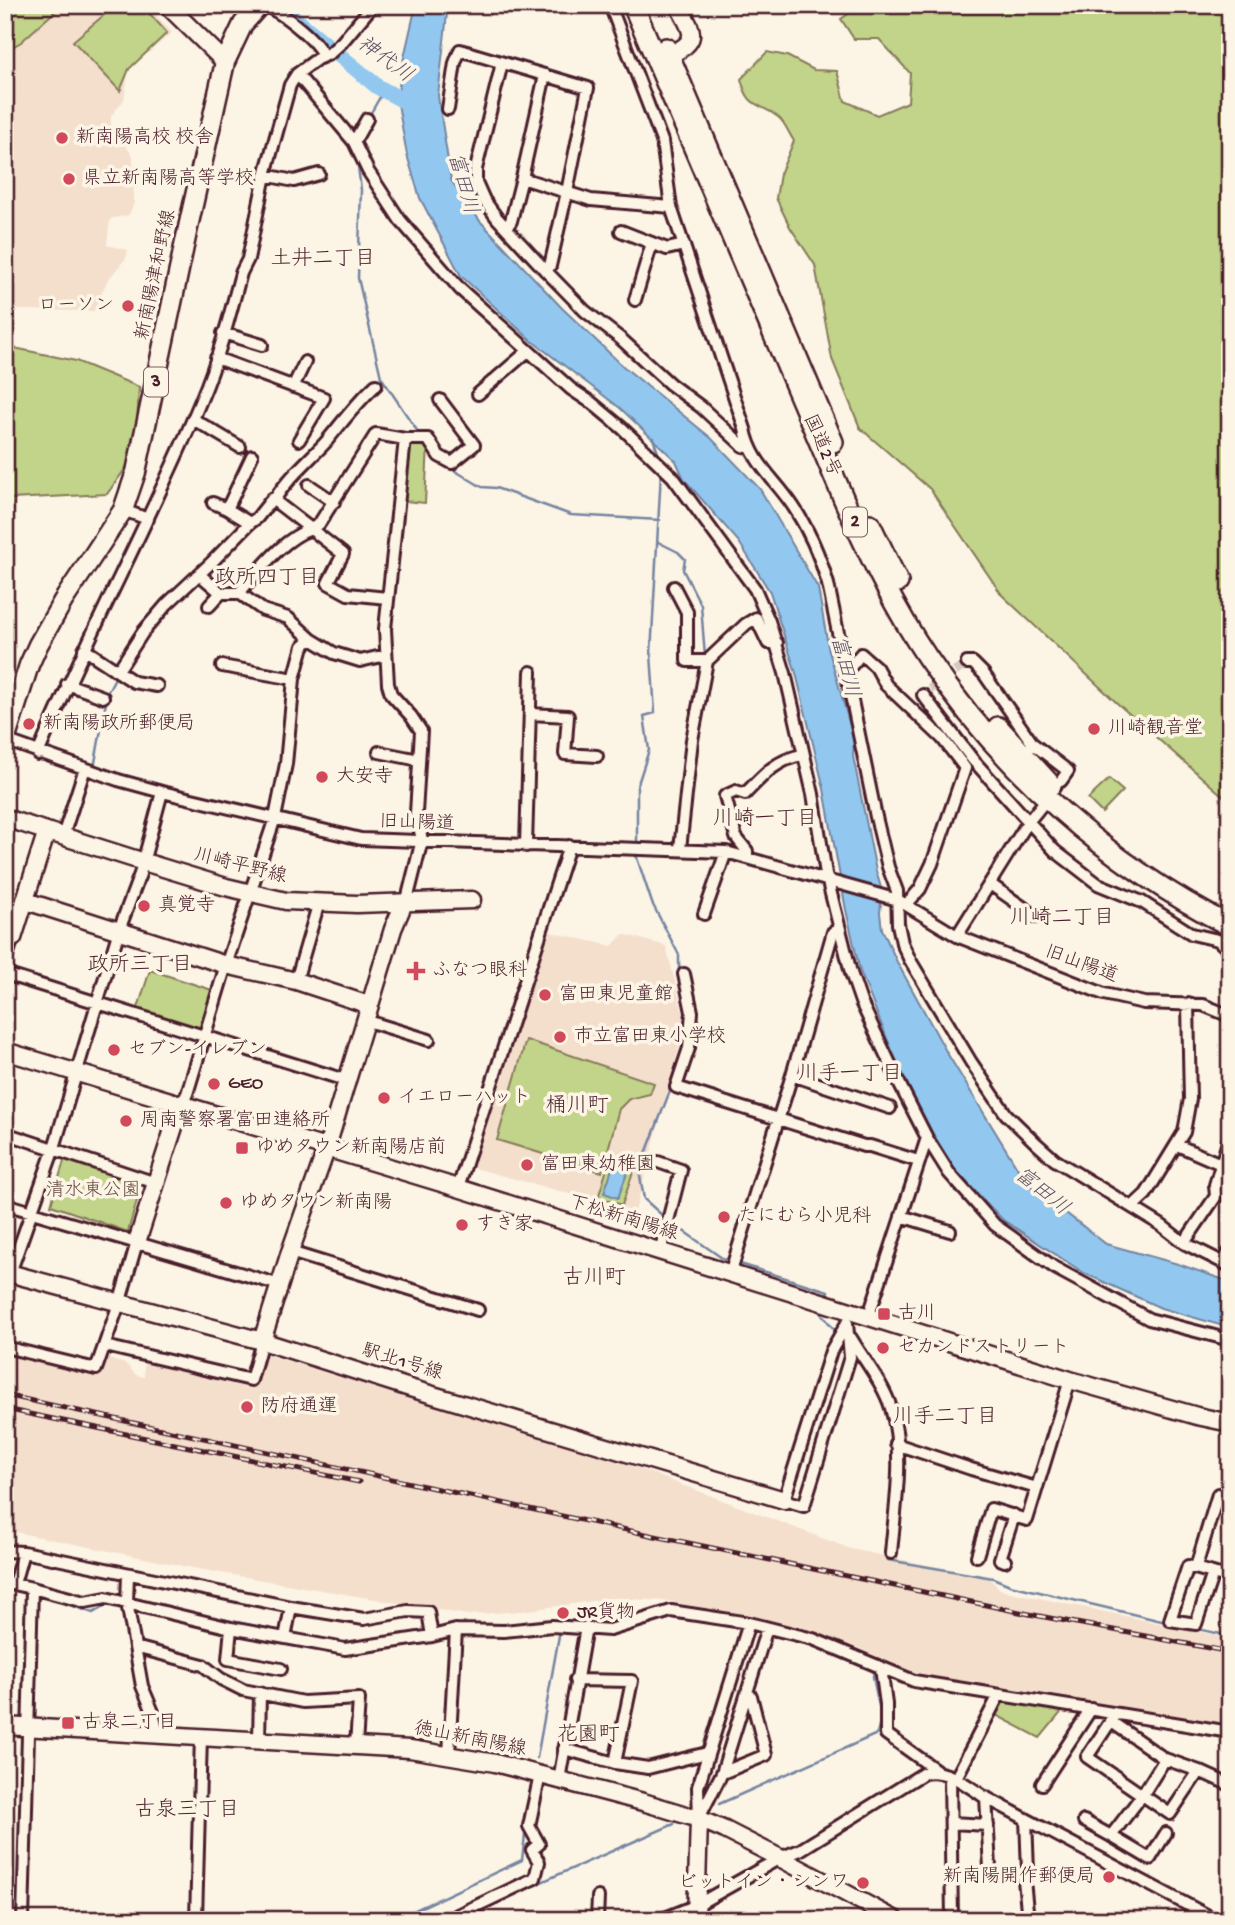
<svg xmlns="http://www.w3.org/2000/svg" width="1235" height="1925" font-family="'Gochi Hand','Klee One',sans-serif">
  <style>
    .built { fill: #f4dfcd }
    .green { fill: #c1d489; stroke: #867a5a; stroke-width: 2 }
    .water { fill: #92c8f0; stroke: #7584a1; stroke-width: 2 }
    .lines { fill: none; stroke-linecap: round; stroke-linejoin: round }
    .stream { stroke: #7584a1; stroke-width: 2.5 }
    .river { stroke: #92c8f0; stroke-width: 16 }
    .street-tunnel { stroke: #d8cac0; stroke-width: 10; stroke-dasharray: 10 5; stroke-linecap: butt }
    .street-casing { stroke: #4a1f2b; stroke-width: 16 }
    .secondary-casing { stroke: #4a1f2b; stroke-width: 21 }
    .primary-casing { stroke: #4a1f2b; stroke-width: 23 }
    .highway-casing { stroke: #4a1f2b; stroke-width: 24 }
    .street { stroke: #fcf5e5; stroke-width: 10 }
    .secondary { stroke: #fcf5e5; stroke-width: 16 }
    .primary { stroke: #fcf5e5; stroke-width: 18 }
    .highway { stroke: #fcf5e5; stroke-width: 19 }
    .rail-casing { stroke: #4a1f2b; stroke-width: 5 }
    .rail { stroke: #fcf5e5; stroke-width: 2.5; stroke-dasharray: 8; stroke-linecap: butt }
    .poi-dot { fill: #d1495b; stroke: #fcf5e5; stroke-width: 2.5 }
    .labels { text-anchor: middle; dominant-baseline: central; stroke-width: 7; stroke-linejoin: round; paint-order: stroke }
    .shield { fill: #fcf5e5; stroke: #7f5f63; stroke-width: 2 }
    .shield-label { font-size: 18px; font-weight: bold; fill: #4a1f2b }
    .poi-label { font-size: 19px; fill: #4a1f2b; stroke: #fcf5e5; text-anchor: start }
    .street-label { font-size: 19px; fill: #4a1f2b; stroke: #fcf5e5 }
    .park-label { font-size: 19px; fill: #684c42; stroke: #fcf5e5 }
    .water-label { font-size: 21px; font-style: italic; fill: #605266; stroke: #fcf5e5 }
    .neighbourhood-label { font-size: 21px; fill: #4a1f2b; stroke: #fcf5e5 }
  </style>
  <rect width="100%" height="100%" fill="#fcf5e5"/>
  <filter id="ink" filterUnits="userSpaceOnUse"><feTurbulence type="fractalNoise" baseFrequency=".0143" numOctaves="2"/><feDisplacementMap in="SourceGraphic" scale="14" xChannelSelector="R" yChannelSelector="G"/><feConvolveMatrix kernelMatrix="1 2 1 2 8 2 1 2 1" color-interpolation-filters="sRGB"/></filter>
  <g filter="url(#ink)">
    <path class="built" d="M5,5h142l25,28 -43,36 -5,31 -13,16v9l22,31 1,47 -5,12 -19,4 -3,26 21,5 -2,8 -19,23 -13,30 -89,-1z
      M542,930l70,16 11,-12 43,12 18,71 -4,28 -45,167 -172,-47z
      M5,1354l92,21 5,-18 24,7 10,11 8,2v-14l108,26 7,-29 9,-5 116,36 201,57 266,101 138,29 12,12 229,48v89l-303,-49 -71,-31 -53,-18 -59,-14 -79,-14 -50,-3 -93,13 -54,4 -265,-45 -198,-40z"/>
    <path class="green" d="M5,5h57l-41,37 -16,9z
      M116,5h26l25,28 -38,36 -9,22 -47,-50z
      M861,5h369v797l-112,-98 -116,-109 -72,-106 -70,-61 -28,-69 -17,-94 -25,-38 -14,-29 4,-24 14,-33c-5,-7 -9,-19 -16,-24 -20,-16 -29,-7 -37,-38l26,-27 20,4 27,14 23,1 8,30 32,14 31,-13 2,-29 -31,-34h-25l-13,-20z
      M5,346l71,15 63,26 -2,37 -9,41 -21,29 -96,5 2,11 -8,2z
      M409,442l19,3 -3,58 -20,-2z
      M1109,779l14,12 -21,22 -14,-14z
      M150,970l65,21 -12,40 -66,-20z
      M526,1040l128,43 -4,11 -21,5 -10,10 -17,63 -105,-32z
      M66,1154l60,20 -5,17 17,6 -10,35 -77,-27z
      M611,1156l25,8 -14,41 -24,-7z
      M1000,1698l64,11 -24,29 -48,-25z"/>
    <path class="water" d="M416,5h32l-10,91 13,84 29,41 82,87 62,59 87,71 49,51 58,99 11,63 25,89 -1,16 23,115 6,20 -2,22 2,16 15,33 50,91 79,129 80,62 72,20 52,18v46l-69,-20 -77,-35 -81,-53 -46,-48 -35,-46 -62,-155 -14,-61 -22,-121 -28,-116 -26,-81 -31,-50 -55,-63 -8,-18 -56,-53 -88,-67 -71,-65 -41,-78 -13,-43 -10,-57 6,-36z
      M614,1163l15,5 -11,30 -14,-5z"/>
    <g class="lines">
      <path class="stream" d="M368,118l16,-28
        M357,159l4,31 -3,88 23,99 39,58
        M653,438l7,21
        M447,466l35,21 14,1 75,27 89,5
        M249,531l9,-6 15,-19
        M658,542l20,10 7,7 -2,11 18,35 4,52
        M94,768l14,-77 9,-17
        M637,846v-59l12,-37 -5,-34 11,-3 -4,-59 10,-182
        M635,852l17,51 27,52v24l3,11
        M679,1062l6,-19 1,-37
        M664,1217l-20,-18 -4,-23 2,-12 29,-76
        M672,1223l50,35 9,3
        M737,1263l91,28 -2,6
        M822,1310l-1,3 16,20
        M866,1372l11,17 12,30
        M892,1446l1,22
        M888,1531l5,-53
        M888,1555v5l105,18 17,7 156,37
        M36,1593l57,20 14,-8 11,1
        M172,1609l110,22
        M492,1626l25,-2
        M1193,1628l37,8
        M289,1632l48,10
        M857,1652l19,7v4
        M537,1758l23,-128
        M529,1799l2,-14
        M719,1804l158,-70 4,-18 -8,-39 1,-8
        M498,1901l176,-77
        M394,1920l128,-60 4,-33
        M435,1920l10,-5"/>
      <path class="river" d="M278,5l100,82 28,15 6,10"/>
      <path class="street-tunnel" d="M620,7l3,-2
        M930,689l37,-26"/>
      <g class="street-casing">
        <path id="street" d="M255,5c6,2 12,2 17,4 15,8 46,32 51,47
          M610,5l52,136 9,66 74,222c6,33 30,50 48,77 16,24 27,50 35,78l48,233 12,50 9,24 1,33 4,19 8,17 61,102 35,52 31,30 18,16 106,65 23,18 46,23
          M502,63l-26,106v13l8,18 13,18 49,53 39,40 36,28 49,45 31,23 42,39 5,1
          M297,74l57,68 14,29 32,49 60,69 111,100 21,14 30,25 51,49 82,112 14,32 16,52 28,121 13,80 25,99 10,29 40,85 26,51 22,35 46,52 60,43 94,51 81,21
          M448,109l7,-46 5,-13 128,38 -21,104 -17,74 -4,5
          M354,142l13,-23
          M265,175l29,6 25,-7
          M522,178l69,22 80,7
          M506,228l5,-7 11,-43 23,-103
          M621,231l46,18 17,-4
          M635,300l17,-57
          M223,333l39,12
          M216,358l108,40 -25,42
          M293,387l12,-25
          M478,394l50,-43
          M193,419l47,28
          M252,456l-25,53 23,14 7,-5 15,-19 39,30 8,-5 57,-90 29,5h23l11,17 13,7 22,-18 -34,-45
          M309,485l25,17
          M274,500c14,-22 33,-38 51,-57 17,-20 31,-40 51,-58
          M213,503l14,6
          M123,510l25,9
          M199,574l22,19h18
          M674,587l13,25v49h20
          M209,606l12,-13
          M84,649l50,33 23,4
          M386,655l-26,6 -26,-8 -23,-14 -23,-21 -25,-8 -24,-17c20,-22 43,-54 72,-64l32,25 -15,29 20,11 39,4
          M967,663h6l11,11 49,70
          M222,666l72,13
          M845,667l7,-2 9,-11 15,13 10,18 56,53 23,30 -33,96 -12,25 -13,15
          M115,670l6,-4 22,-34 24,-28 44,-41 39,-40
          M67,684l36,13
          M923,695l50,65 82,91 43,33 44,18 50,32 26,6 12,11
          M530,714l38,2 -3,38 32,2
          M5,740l113,40 44,12 199,47 365,13 172,48 59,36 147,58 40,9 59,2 27,11
          M1029,749l4,-5 35,27 -7,10
          M379,752l40,8
          M38,754c50,-120 113,-234 163,-354 17,-40 29,-85 40,-127l7,-14 17,-84 25,-90 7,-11 20,-15 12,-5 13,-12 31,-37
          M63,836l22,-68
          M526,846l5,-174
          M680,849l12,-109 15,-79 39,-37 10,-6 12,25h9
          M747,857v-6l-11,-14 -11,-41 11,-5 9,3c18,-19 31,-34 57,-39
          M990,884l47,33
          M404,903l4,-7 14,-56 -6,-27 5,-82 -10,-15 -20,-22 -3,-10 -3,-55 20,-190
          M704,914l22,-62
          M957,936l71,-114 13,-16
          M5,962l8,-24
          M5,974l340,106
          M684,974l8,38 -3,36 -13,39 188,59h6l48,15
          M296,981l23,-79
          M364,1020l65,20
          M792,1075l98,33
          M181,1105l6,-11 39,-129 49,-147 11,-54 8,-85 9,-33 8,-7
          M5,1133l151,50
          M1177,1145l53,23
          M658,1162l23,8 -21,82
          M458,1188l111,-342
          M5,1204l275,81
          M1132,1207l14,-13 38,-62 6,-33 -2,-95
          M901,1216l49,15
          M1184,1243l32,-47 -1,-11 15,-50
          M290,1252l188,58
          M1222,1263l8,-12
          M10,1273l44,-125 65,-218 21,-56 22,-82
          M730,1274l62,-199 41,-143 7,-3
          M868,1318l59,-180
          M847,1323l3,34 -46,149 -20,-6 47,-149z
          M851,1338c13,22 32,45 40,70 14,46 4,98 0,145
          M105,1346l146,34 11,-39
          M5,1347l91,22 24,-68 17,-59
          M896,1444l75,25 66,19
          M5,1551l18,1 268,55 73,12 44,-8 20,1 4,24
          M977,1556l14,-47 36,11 43,-140
          M1005,1561l-5,-2 14,-44
          M1196,1567l22,-73 12,3
          M1213,1573l-17,51 -26,-4 18,-54 42,12
          M128,1575l-1,27 15,84 11,26 5,22
          M14,1584l9,-32
          M5,1586l9,-2 18,4 53,14 21,-4 125,30 114,21 87,-13 24,-6 48,1 48,-5 58,4 61,-19 78,12 64,16 101,42 316,51
          M231,1628l-3,31 53,10
          M285,1638l6,-31
          M135,1647l68,18 18,14 22,11 60,12 56,-3 -3,47
          M881,1668l5,36v30l50,36
          M575,1680l57,1 -17,82
          M1114,1716l-27,41 83,57 29,-43
          M1110,1721l55,38 -22,35 -32,42 39,23 16,-26
          M259,1740l1,-47
          M564,1749l51,14 33,5 59,-15
          M449,1754l7,-124
          M1165,1759l34,12 31,14
          M722,1773l44,-18 -15,-59 -4,-3
          M950,1776l2,144
          M956,1778l43,-83
          M559,1780l27,-153
          M1042,1784l49,-75
          M986,1797l4,71
          M700,1816l22,-43 45,-145
          M699,1819l-1,-32 51,-164
          M1026,1819l2,52 -4,9 4,40
          M1084,1821l27,15
          M951,1823l37,2
          M23,1920l9,-332
          M196,1920l5,-184
          M447,1920l88,-42 4,-16 -7,-12 7,-6 -10,-18 11,-51
          M597,1920l1,-23
          M660,1920l35,-14 85,-48 20,-8 124,-77c23,-4 40,10 59,23l233,124"/>
      </g>
      <g class="secondary-casing">
        <path id="secondary" d="M167,5l58,57
          M669,55c33,-15 23,-24 9,-50
          M5,818l139,44 82,25 60,14 71,3 115,-4
          M26,901l200,64 70,16 73,24
          M5,935l8,3 31,-98 6,-7
          M5,1051l453,137 612,192 127,36 33,7
          M137,1242l44,-137
          M5,1272l257,69 151,48 371,111
          M262,1341l28,-89 36,-102 67,-221 11,-26
          M5,1726l405,23 85,14 148,39 56,17 26,11 55,28 116,62
          M696,1920l3,-101"/>
      </g>
      <g class="primary-casing">
        <path id="primary" d="M5,741l24,-76 9,-20 25,-44 60,-91 13,-38 53,-249 36,-161 18,-38 17,-19"/>
      </g>
      <g class="highway-casing">
        <path id="highway" d="M633,5l212,497c24,53 49,106 82,155 76,114 181,207 303,269
          M666,48l167,394
          M870,524l28,58
          M998,727l53,58"/>
      </g>
      <use href="#street" class="street"/>
      <use href="#secondary" class="secondary"/>
      <use href="#primary" class="primary"/>
      <use href="#highway" class="highway"/>
      <g class="rail-casing">
        <path id="rail" d="M5,1395l645,140 384,80 196,37
          M5,1409l354,73"/>
      </g>
      <use href="#rail" class="rail"/>
    </g>
  </g>
  <g class="poi-dot">
    <circle cx="62" cy="138" r="7"/>
    <circle cx="69" cy="179" r="7"/>
    <circle cx="128" cy="306" r="7"/>
    <circle cx="29" cy="724" r="7"/>
    <circle cx="1094" cy="729" r="7"/>
    <circle cx="322" cy="777" r="7"/>
    <circle cx="144" cy="906" r="7"/>
    <path d="M412.5 960.5h7v7h7v7h-7v7h-7v-7h-7v-7h7z"/>
    <circle cx="545" cy="995" r="7"/>
    <circle cx="560" cy="1037" r="7"/>
    <circle cx="114" cy="1050" r="7"/>
    <circle cx="214" cy="1084" r="7"/>
    <circle cx="384" cy="1098" r="7"/>
    <circle cx="126" cy="1121" r="7"/>
    <rect x="235" y="1141" width="14" height="14" rx="3.5"/>
    <circle cx="527" cy="1165" r="7"/>
    <circle cx="226" cy="1203" r="7"/>
    <circle cx="724" cy="1217" r="7"/>
    <circle cx="462" cy="1225" r="7"/>
    <rect x="877" y="1307" width="14" height="14" rx="3.5"/>
    <circle cx="883" cy="1348" r="7"/>
    <circle cx="247" cy="1407" r="7"/>
    <circle cx="563" cy="1613" r="7"/>
    <rect x="61" y="1716" width="14" height="14" rx="3.5"/>
    <circle cx="1109" cy="1877" r="7"/>
    <circle cx="863" cy="1883" r="7"/>
  </g>
  <g class="labels">
    <g class="shield">
      <rect x="144" y="367.5" width="24" height="29" rx="5"/>
      <rect x="843" y="507.5" width="24" height="29" rx="5"/>
    </g>
    <g class="shield-label">
      <text x="156" y="382">3</text>
      <text x="855" y="522">2</text>
    </g>
    <g class="poi-label">
      <text x="76" y="138">新南陽高校 校舎</text>
      <text x="83" y="179">県立新南陽高等学校</text>
      <text x="114" y="306" text-anchor="end">ローソン</text>
      <text x="43" y="724">新南陽政所郵便局</text>
      <text x="1108" y="729">川崎観音堂</text>
      <text x="336" y="777">大安寺</text>
      <text x="158" y="906">真覚寺</text>
      <text x="432" y="971">ふなつ眼科</text>
      <text x="559" y="995">富田東児童館</text>
      <text x="574" y="1037">市立富田東小学校</text>
      <text x="128" y="1050">セブン-イレブン</text>
      <text x="228" y="1084">GEO</text>
      <text x="398" y="1098">イエローハット</text>
      <text x="140" y="1121">周南警察署富田連絡所</text>
      <text x="256" y="1148">ゆめタウン新南陽店前</text>
      <text x="541" y="1165">富田東幼稚園</text>
      <text x="240" y="1203">ゆめタウン新南陽</text>
      <text x="738" y="1217">たにむら小児科</text>
      <text x="476" y="1225">すき家</text>
      <text x="898" y="1314">古川</text>
      <text x="897" y="1348">セカンドストリート</text>
      <text x="261" y="1407">防府通運</text>
      <text x="577" y="1613">JR貨物</text>
      <text x="82" y="1723">古泉二丁目</text>
      <text x="1095" y="1877" text-anchor="end">新南陽開作郵便局</text>
      <text x="849" y="1883" text-anchor="end">ビットイン・シンワ</text>
    </g>
    <g class="street-label">
      <text transform="translate(157 275) rotate(-78)">新南陽津和野線</text>
      <text transform="translate(821 446) rotate(66)">国道2号</text>
      <text transform="translate(417 824) rotate(2)">旧山陽道</text>
      <text transform="translate(240 867) rotate(14)">川崎平野線</text>
      <text transform="translate(1081 965) rotate(20)">旧山陽道</text>
      <text transform="translate(623 1219) rotate(17)">下松新南陽線</text>
      <text transform="translate(402 1363) rotate(17)">駅北1号線</text>
      <text transform="translate(470 1740) rotate(11)">徳山新南陽線</text>
    </g>
    <g class="park-label">
      <text x="93" y="1191">清水東公園</text>
    </g>
    <g class="water-label">
      <text transform="translate(384 61) rotate(36)">神代川</text>
      <text transform="translate(461 184) rotate(74)">富田川</text>
      <text transform="translate(843 667) rotate(76)">富田川</text>
      <text transform="translate(1041 1193) rotate(39)">富田川</text>
    </g>
    <g class="neighbourhood-label">
      <text x="323" y="260">土井二丁目</text>
      <text x="267" y="579">政所四丁目</text>
      <text x="765" y="820">川崎一丁目</text>
      <text x="1062" y="919">川崎二丁目</text>
      <text x="140" y="966">政所三丁目</text>
      <text x="850" y="1075">川手一丁目</text>
      <text x="577" y="1107">桶川町</text>
      <text x="594" y="1279">古川町</text>
      <text x="945" y="1418">川手二丁目</text>
      <text x="588" y="1736">花園町</text>
      <text x="187" y="1811">古泉三丁目</text>
    </g>
  </g>
  <rect width="1235" height="1925" fill="none" stroke="#fcf5e5" stroke-width="28"/>
  <rect x="14" y="14" width="1207" height="1897" fill="none" stroke="#4a1f2b" stroke-width="2.5" filter="url(#ink)"/>
</svg>
